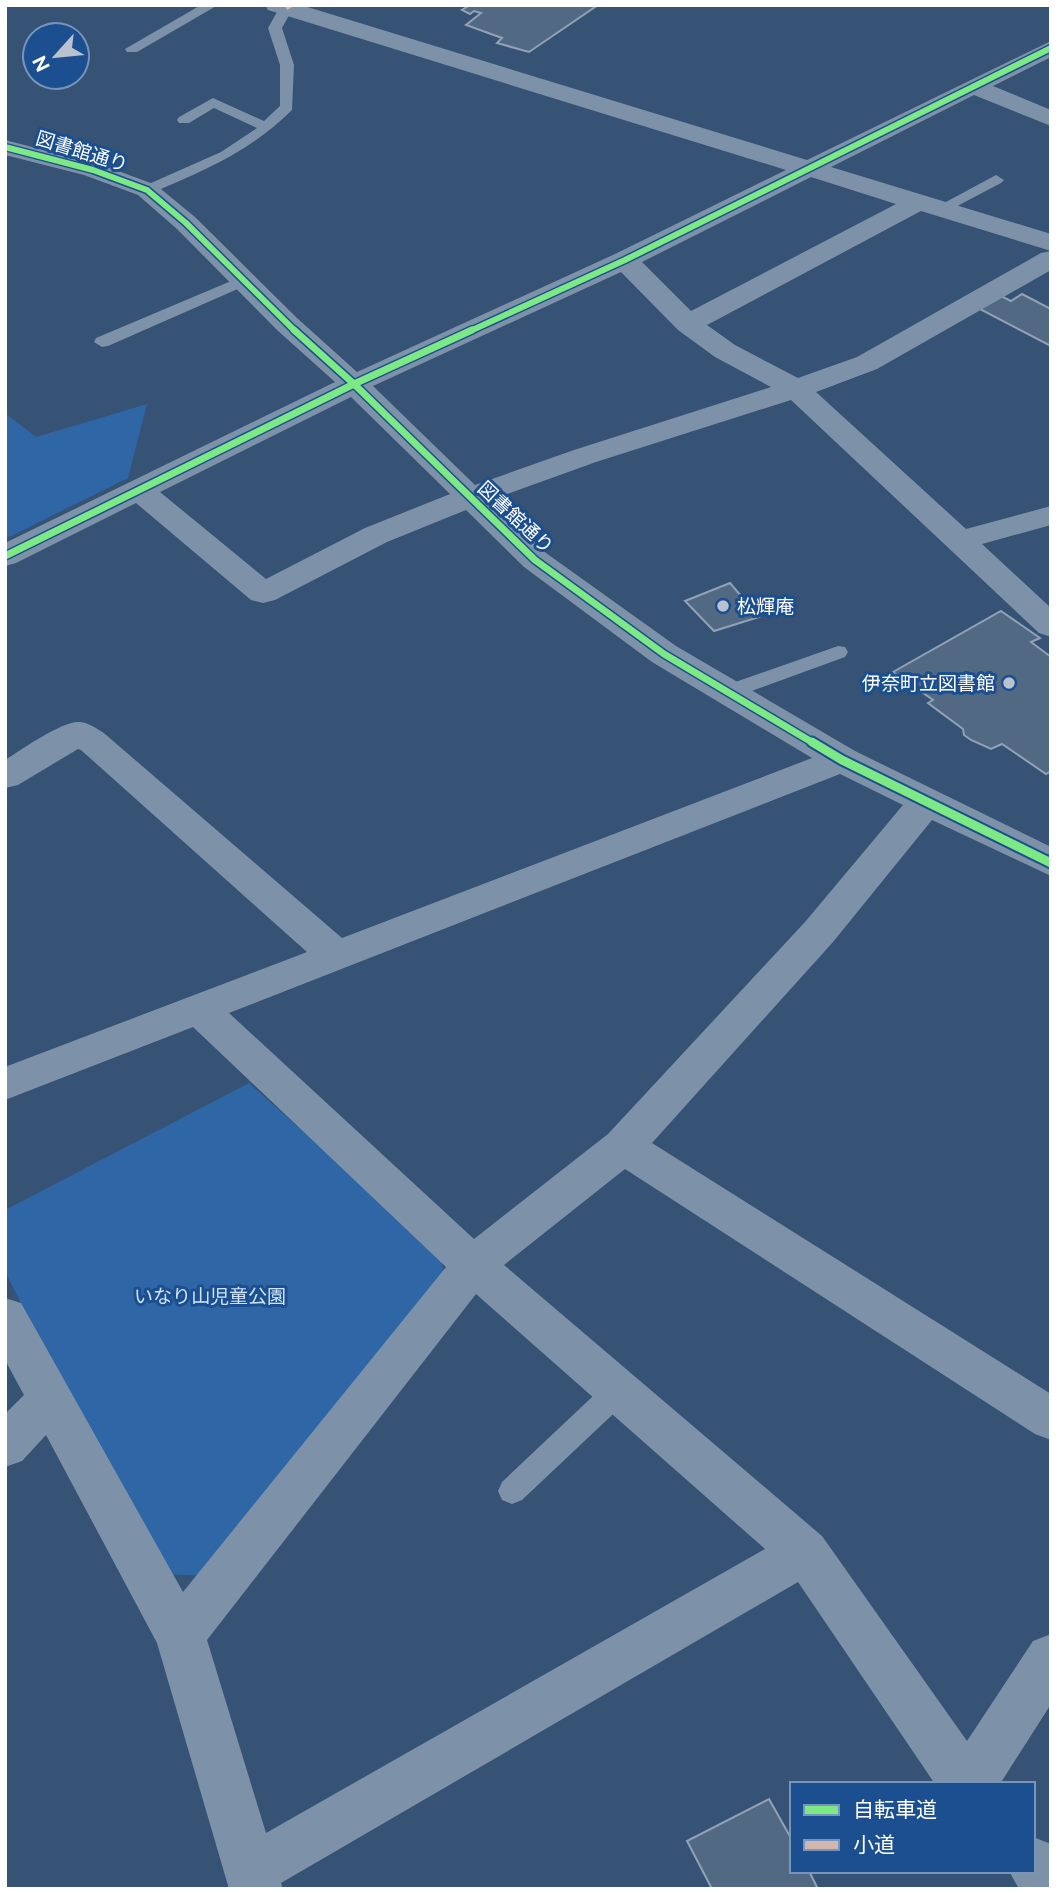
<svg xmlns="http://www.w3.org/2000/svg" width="1056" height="1894" font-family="'Public Sans','Noto Sans JP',sans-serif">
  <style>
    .green { fill: #2f66a5 }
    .building { fill: #526984; stroke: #92a2b6; stroke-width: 2 }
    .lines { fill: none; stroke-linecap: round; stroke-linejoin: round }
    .service { fill: #7d92a8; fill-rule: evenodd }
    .minor { fill: #7d92a8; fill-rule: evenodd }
    .quiet { stroke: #d1b7ad; stroke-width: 4.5; stroke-dasharray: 9 4.5; stroke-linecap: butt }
    .cycleway-far2-casing { stroke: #1b4f8f; stroke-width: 9 }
    .cycleway-far1-casing { stroke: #1b4f8f; stroke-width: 10 }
    .cycleway-casing { stroke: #1b4f8f; stroke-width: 13 }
    .cycleway-far2 { stroke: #7ce984; stroke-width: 6 }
    .cycleway-far1 { stroke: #7ce984; stroke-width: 7 }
    .cycleway { stroke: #7ce984; stroke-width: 9 }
    .poi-dot { fill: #b9c2ce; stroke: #1b4f8f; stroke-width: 2.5 }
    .labels { text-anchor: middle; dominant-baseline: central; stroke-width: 6; stroke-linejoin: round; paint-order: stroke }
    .street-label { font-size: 19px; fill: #fff; stroke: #1b4f8f }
    .poi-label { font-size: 19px; fill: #fff; stroke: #1b4f8f; text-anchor: start }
    .park-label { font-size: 19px; fill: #cfe3fa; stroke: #1b4f8f }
  </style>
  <rect width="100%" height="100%" fill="#365274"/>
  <path class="green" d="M147,404l-19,74 -123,61v-126l31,24z
    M249,1083l191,171 4,18 -233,304 -50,-2 -156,-302v-62z"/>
  <path class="building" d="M470,5h128l-69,47 -32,-9 5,-5 -36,-13 15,-12 -7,-2 -4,3 -8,-4z
    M1022,294l29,15v37l-75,-39 23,-12 12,6z
    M730,583l29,34 -45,14 -29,-30z
    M1001,611l39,27 -9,4 20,15v114l-5,3 -44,-30 -11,5 -20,-9 -7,-5 -1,-6 -35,-26 5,-3 -40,-28z
    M769,1799l23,41v31h17l9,18h-106l-25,-48z"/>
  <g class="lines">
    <path class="service" d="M201,5h17l-81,47h-10l-2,-3z
      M281,5h10l2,3 -11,20 12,37 -2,45c-44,43 -85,59 -140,83h-10l-3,-3 3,-3 79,-35 36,-24 -43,-20 -25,15h-10l-2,-3 2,-3 34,-19 51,23 16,-15v-41l-12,-37z
      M996,175l8,5 -3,3 -57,30h-10l-3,-3z
      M243,276l8,5 -2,3 -141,62 -6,1 -8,-5 2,-4z
      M838,646l7,1 3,5 -3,5 -110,40h-14l-3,-5 3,-5z
      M618,1379l10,3 4,9 -4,9 -106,100 -10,4 -10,-4 -4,-9 4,-9 106,-100z"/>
    <path class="minor" d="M265,5h36l506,155 244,-119v16l-58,29 58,24v16l-77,-31 -143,72 220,67v17l-130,-40 -214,114 28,20 63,33 59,-21 184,-104 10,-2v19l-174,99 -61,23 150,137 85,-23v19l-69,19 69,64v29l-12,-4 -248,-233 -195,62 -105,38 55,53 130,93 179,105 196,96v29l-119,-56 -99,122 -181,201 399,251v46l-16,-6 -410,-265 -121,96 318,271 145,205 66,-100 18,-7v70l-51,80h-65l-137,-202 -517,301 2,6h-54l-72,-246 -111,-208 -24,26 -17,6v-53l19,-19 -19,-35v-62l16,5 162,289 263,-325 -253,-240 -188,73v-33l302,-115 -226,-202 -3,-1 -60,36 -13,3v-28c16,-10 58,-40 75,-38 9,1 18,7 25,12l237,204 470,-180 -160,-96 -128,-95 -58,-57 -79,32 -112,58 -12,3 -12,-3 -115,-97 -120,60 -11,3v-23l330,-161 -58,-52 -100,-101 -39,-34 -54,-20 -79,-20v-15l97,25 54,20 39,32 102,101 60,54 258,-118 171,-84 -518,-160zM811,177l85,27 -205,107 -49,-49zM621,272l57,58 37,27 56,30 -197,63 -99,35 -102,-99zM351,397l99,97 -85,34 -99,51 -106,-87zM840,774l63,31 -98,117 -197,212 -134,105 -245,-226zM476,1294l289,255 -499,284 -59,-193z
      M1033,1837l18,7v45h-32l-10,-18h24z"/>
    <path class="quiet" d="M286,8l5,-3"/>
    <g class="cycleway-far2-casing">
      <path id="cycleway-far2" d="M5,147l88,23 54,20 39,33 110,109
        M468,332l157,-72 426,-212"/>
    </g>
    <g class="cycleway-far1-casing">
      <path id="cycleway-far1" d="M294,330l60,54 181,176 129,94 151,90
        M5,556l349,-172 118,-54"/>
    </g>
    <g class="cycleway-casing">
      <path id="cycleway" d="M812,742l30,18 209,103"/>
    </g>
    <use href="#cycleway-far2" class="cycleway-far2"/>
    <use href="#cycleway-far1" class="cycleway-far1"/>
    <use href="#cycleway" class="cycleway"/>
  </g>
  <g class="poi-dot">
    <circle cx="723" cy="606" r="7"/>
    <circle cx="1009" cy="683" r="7"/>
  </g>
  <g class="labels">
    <g class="street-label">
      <text transform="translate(82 151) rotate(17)">図書館通り</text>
      <text transform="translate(516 517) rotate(43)">図書館通り</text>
    </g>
    <g class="poi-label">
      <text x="737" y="606">松輝庵</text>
      <text x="995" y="683" text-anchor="end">伊奈町立図書館</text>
    </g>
    <g class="park-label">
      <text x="210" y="1296">いなり山児童公園</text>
    </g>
  </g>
  <rect width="1056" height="1894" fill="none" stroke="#ffffff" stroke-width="14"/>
  <rect x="790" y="1782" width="245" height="91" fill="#1b4f8f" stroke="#7695bc" stroke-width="2"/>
  <rect x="804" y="1805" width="35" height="10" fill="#7ce984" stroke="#7695bc" stroke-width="2"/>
  <text x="853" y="1817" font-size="21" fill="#ffffff">自転車道</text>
  <rect x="804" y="1840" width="35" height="10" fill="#d1b7ad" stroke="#7695bc" stroke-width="2"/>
  <text x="853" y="1852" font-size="21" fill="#ffffff">小道</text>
  <g transform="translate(56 56) rotate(243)"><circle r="33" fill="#1b4f8f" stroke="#7695bc" stroke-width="2"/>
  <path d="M0-5L12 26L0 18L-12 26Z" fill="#b9c2ce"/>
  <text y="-10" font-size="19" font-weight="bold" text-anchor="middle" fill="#ffffff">N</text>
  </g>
</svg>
